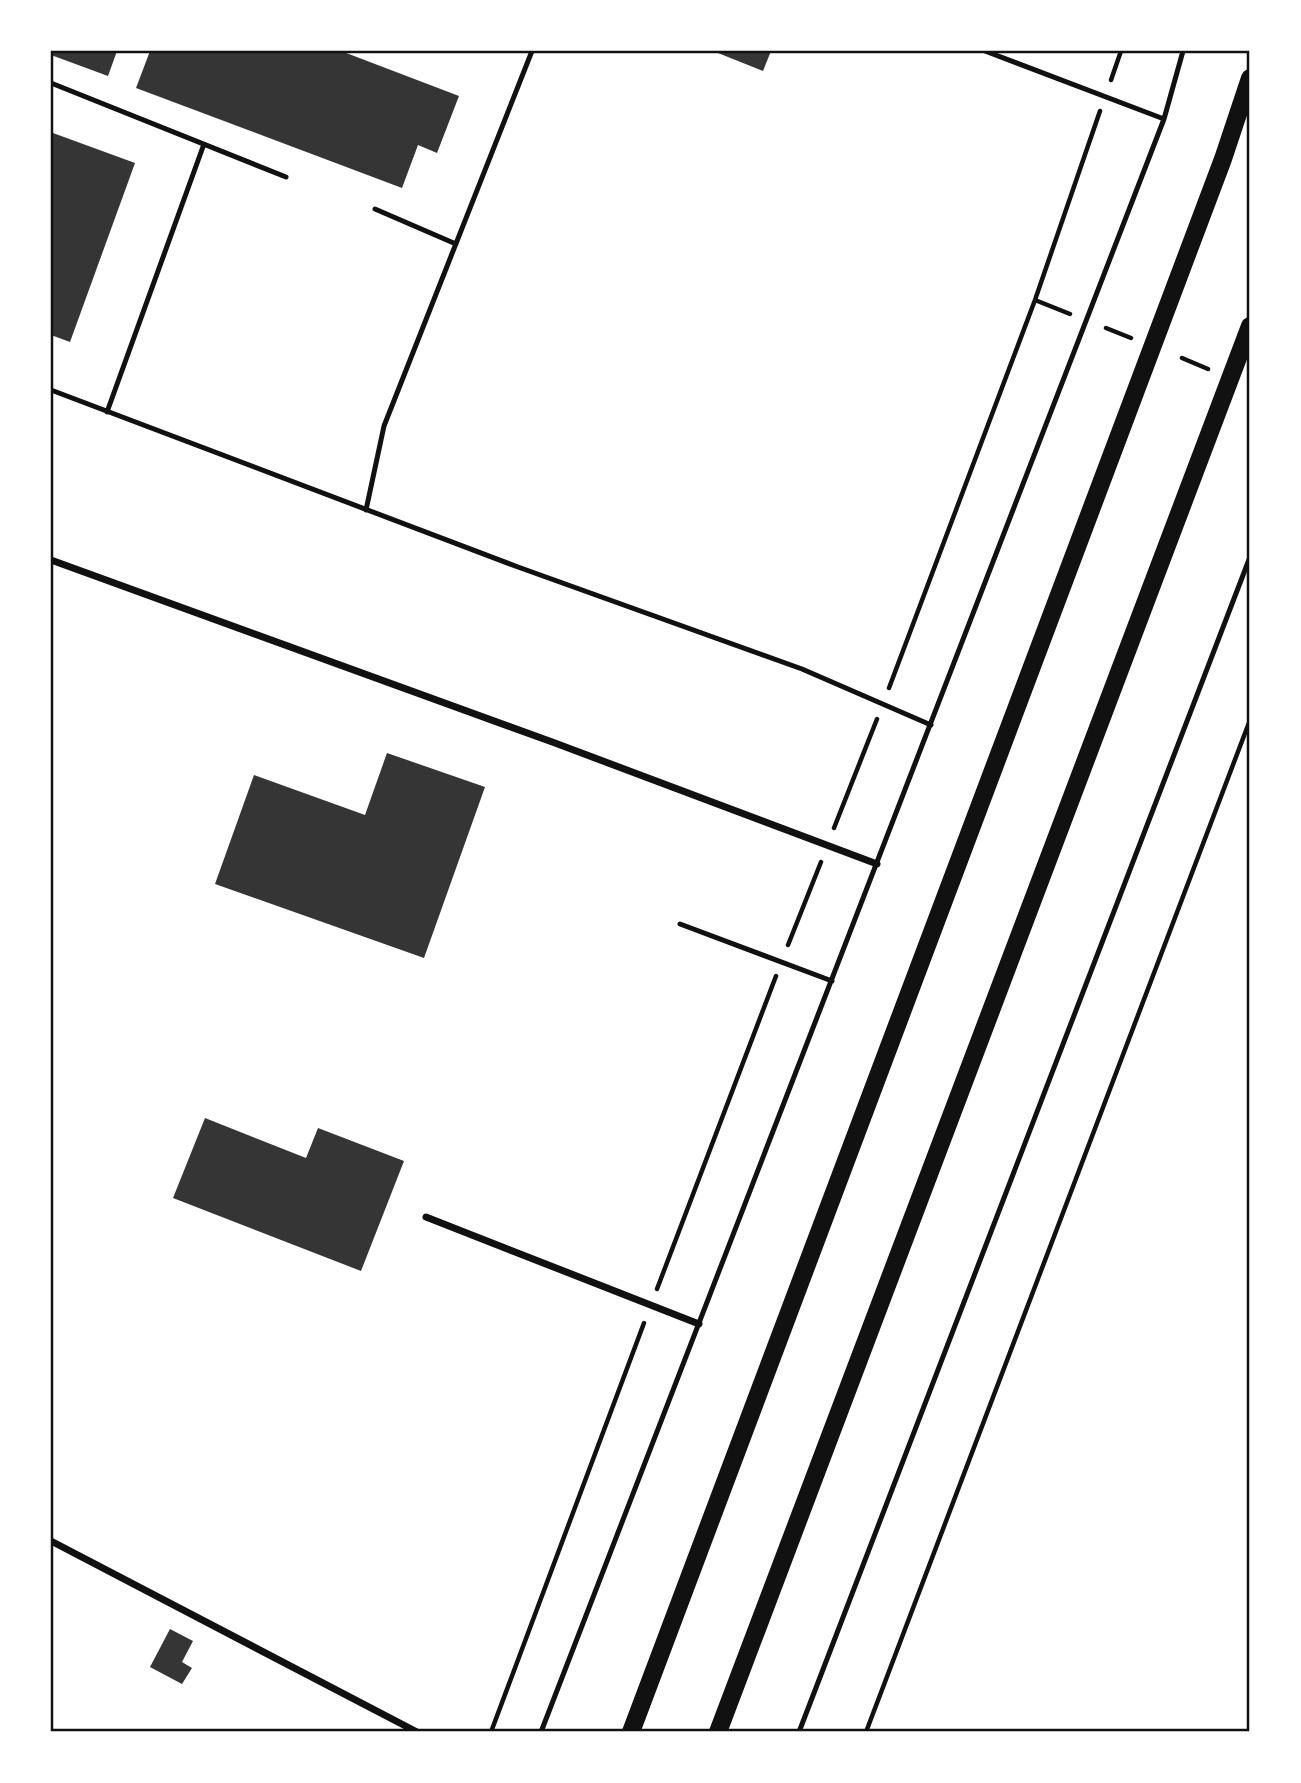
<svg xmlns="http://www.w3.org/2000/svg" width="1301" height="1783" font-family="'DM Sans',sans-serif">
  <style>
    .building { fill: #353535 }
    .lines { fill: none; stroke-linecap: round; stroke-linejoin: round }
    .path { stroke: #111; stroke-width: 4.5 }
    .service { stroke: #111; stroke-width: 5 }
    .minor { stroke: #111; stroke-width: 7 }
    .primary { stroke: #111; stroke-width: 18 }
    .neatline { fill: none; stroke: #111; stroke-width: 2.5 }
  </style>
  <rect width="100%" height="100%" fill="#fff"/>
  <path class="building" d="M51,51h66l-9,25 -57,-21z
    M150,51h191l118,45 -22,57 -19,-8 -16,43 -266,-100z
    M713,51h58l-8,20z
    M53,133l82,30 -65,179 -19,-7v-195z
    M387,753l98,34 -61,171 -209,-74 39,-109 111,40z
    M205,1118l101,40 12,-30 86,33 -43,110 -188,-73z
    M170,1629l23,12 -11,21 10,6 -10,16 -32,-17z"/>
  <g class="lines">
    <path class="path" d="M1111,80l10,-29
      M1035,300l35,14
      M1106,328l25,10
      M1182,358l26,11
      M889,688l146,-388 65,-189
      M834,828l43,-109
      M788,945l33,-83
      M657,1289l119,-313
      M491,1732l153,-409
      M866,1732l384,-1012"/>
    <path class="service" d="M985,51l179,68
      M51,83l235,94
      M375,209l81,35
      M51,390l467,177 284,102 129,56
      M107,412l97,-268
      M366,510l18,-84 148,-375
      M680,924l152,57
      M541,1732l623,-1613 19,-68
      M799,1732l451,-1175"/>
    <path class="minor" d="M51,560l504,183 322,121
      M426,1217l273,107
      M51,1541l366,191"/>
    <path class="primary" d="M631,1732l592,-1573 27,-81
      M718,1732l532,-1406"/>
  </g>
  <rect width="1301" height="1783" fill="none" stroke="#ffffff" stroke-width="105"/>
  <rect x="52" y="52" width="1196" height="1678" class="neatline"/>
</svg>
